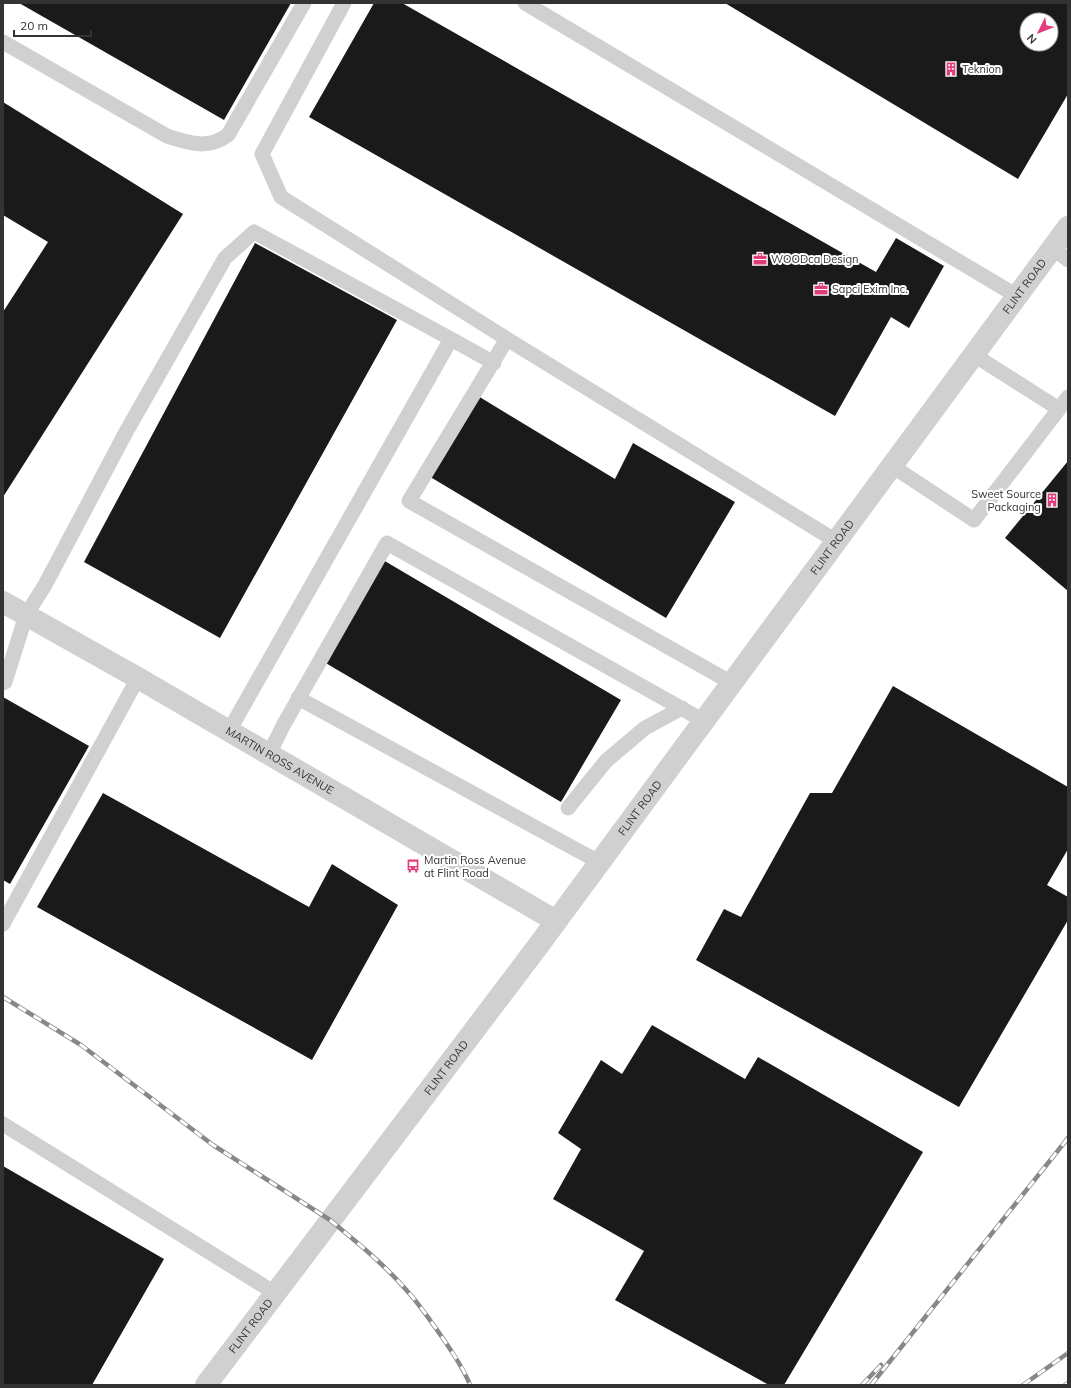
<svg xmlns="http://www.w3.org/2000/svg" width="1071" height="1388" font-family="Mulish,sans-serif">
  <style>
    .building { fill: #1a1a1a; fill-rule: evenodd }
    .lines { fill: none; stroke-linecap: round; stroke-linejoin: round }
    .service { stroke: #d0d0d0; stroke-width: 15 }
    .minor { stroke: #d0d0d0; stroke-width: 22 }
    .rail-casing { stroke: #888; stroke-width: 4.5 }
    .rail { stroke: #fff; stroke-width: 3; stroke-dasharray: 9; stroke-linecap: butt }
    .labels { text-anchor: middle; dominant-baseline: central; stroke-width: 4; stroke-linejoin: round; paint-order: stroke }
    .poi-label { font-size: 11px; fill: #333; stroke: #fff; text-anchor: start }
    .street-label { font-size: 11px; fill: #333; stroke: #fff }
  </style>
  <rect width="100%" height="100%" fill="#fff"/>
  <path class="building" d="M19,3h272l-67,117z
    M374,3h28l474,269 20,-34 48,28 -35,62 -18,-11 -56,99 -526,-299z
    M725,3h343v91l-50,85zM1027,20h24v24h-24z
    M3,102l180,112 -180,283v-185l45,-70 -45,-27z
    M255,243l142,77 -177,318 -136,-76z
    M478,396l137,83 18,-36 102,59 -69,116 -239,-143z
    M1068,461v130l-63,-53z
    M383,560l238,140 -60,102 -237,-140z
    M893,686l175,101v62l-21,36 21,12v23l-109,187 -263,-147 28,-51 17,8 69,-124h22z
    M3,697l86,49 -79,138 -7,-4z
    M103,793l206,114 23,-43 66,41 -86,155 -275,-153z
    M652,1025l93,54 13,-22 165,95 -139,233h-15l-154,-85 29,-49 -91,-52 28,-50 -23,-16 43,-73 21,14z
    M3,1166l161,93 -72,126h-89z"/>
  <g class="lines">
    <path class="service" d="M344,3l-82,151 19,43 226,142 329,202
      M525,3l492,293
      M3,42l164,94c22,7 40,14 61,-1l76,-132
      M1053,248l15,12
      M507,339l-98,162 323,182
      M974,355l85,54
      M892,466l82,54 94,-123
      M3,683l2,-1 21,-67 19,-30 81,-153 99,-174 29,-26 197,107
      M298,698l301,164
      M229,731l222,-392 43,24
      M269,754l15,-30 103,-181 317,178
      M568,808l38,-47 39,-33 37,-20
      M3,924l135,-246
      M3,1124l272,169"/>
    <g class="minor">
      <path id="s1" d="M3,602l135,76 418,243"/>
      <path id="s2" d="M206,1385l332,-439 530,-719"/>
    </g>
    <g class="rail-casing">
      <path id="rail" d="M3,997l78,48 132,100 117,75c28,23 56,46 79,73 13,15 24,31 35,47 10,15 20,29 26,45
        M862,1385l19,-20
        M871,1385l197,-247
        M1023,1385l45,-32
        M1065,1385l3,-2"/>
    </g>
    <use href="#rail" class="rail"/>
  </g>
  <defs>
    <g id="building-bare" transform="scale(1.08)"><path d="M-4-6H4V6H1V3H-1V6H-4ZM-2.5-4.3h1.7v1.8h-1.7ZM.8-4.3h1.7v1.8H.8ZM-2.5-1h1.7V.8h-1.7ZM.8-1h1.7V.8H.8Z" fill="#e13d7d" stroke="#fff" stroke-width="2.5" paint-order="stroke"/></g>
    <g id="office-bare" transform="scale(1.08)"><path d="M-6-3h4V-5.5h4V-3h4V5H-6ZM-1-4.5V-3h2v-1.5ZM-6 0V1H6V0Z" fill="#e13d7d" stroke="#fff" stroke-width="2.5" paint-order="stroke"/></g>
    <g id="bus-bare" transform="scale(1.08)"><path d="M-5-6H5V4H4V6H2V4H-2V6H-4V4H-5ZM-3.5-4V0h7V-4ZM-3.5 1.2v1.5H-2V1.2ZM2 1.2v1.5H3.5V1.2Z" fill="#e13d7d" stroke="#fff" stroke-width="2.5" paint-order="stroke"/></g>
  </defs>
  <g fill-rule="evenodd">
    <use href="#building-bare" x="951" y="69"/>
    <use href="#office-bare" x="760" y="259"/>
    <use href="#office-bare" x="821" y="289"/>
    <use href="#building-bare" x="1052" y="500"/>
    <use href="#bus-bare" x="413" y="866"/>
  </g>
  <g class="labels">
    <g class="poi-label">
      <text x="962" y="69">Teknion</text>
      <text x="771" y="259">WOODca Design</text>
      <text x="832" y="289">Sapci Exim Inc.</text>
      <text x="1041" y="494" text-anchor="end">Sweet Source<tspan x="1041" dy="13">Packaging</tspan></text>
      <text x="424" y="860">Martin Ross Avenue<tspan x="424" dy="13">at Flint Road</tspan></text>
    </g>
    <g class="street-label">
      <text stroke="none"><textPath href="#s2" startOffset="1370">FLINT ROAD</textPath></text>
      <text stroke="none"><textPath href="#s2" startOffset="1046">FLINT ROAD</textPath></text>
      <text stroke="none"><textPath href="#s1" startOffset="319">MARTIN ROSS AVENUE</textPath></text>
      <text stroke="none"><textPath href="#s2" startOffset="722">FLINT ROAD</textPath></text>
      <text stroke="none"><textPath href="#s2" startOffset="398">FLINT ROAD</textPath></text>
      <text stroke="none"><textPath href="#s2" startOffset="74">FLINT ROAD</textPath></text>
    </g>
  </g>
  <rect width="1071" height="1388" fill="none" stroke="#333333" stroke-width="8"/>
  <g transform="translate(1039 32) rotate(227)"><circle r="19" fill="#ffffff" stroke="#adadad"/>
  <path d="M0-3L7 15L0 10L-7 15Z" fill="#e13d7d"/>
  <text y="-6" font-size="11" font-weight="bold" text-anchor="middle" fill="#333333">N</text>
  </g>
  <path d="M14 30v6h77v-6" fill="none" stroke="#333333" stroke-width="2"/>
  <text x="20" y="30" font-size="12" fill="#333333" stroke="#ffffff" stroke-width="3" paint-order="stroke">20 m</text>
</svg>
